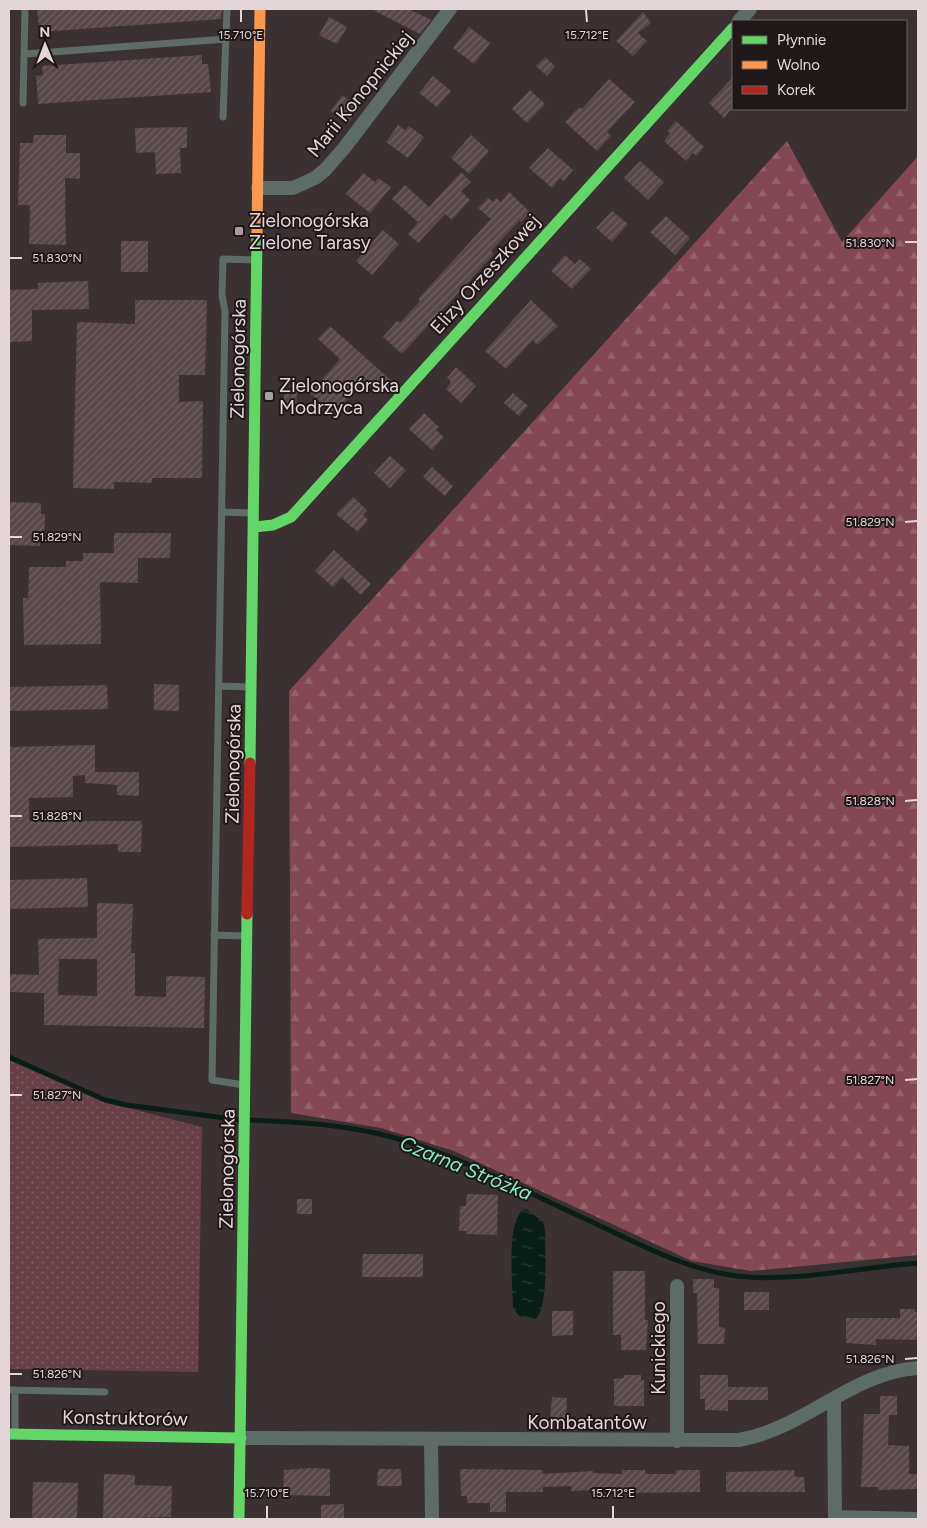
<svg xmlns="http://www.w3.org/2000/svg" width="927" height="1528" font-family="Figtree,sans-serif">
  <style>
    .grass { fill: url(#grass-dots) }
    .forest { fill: url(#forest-firs) }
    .water { fill: url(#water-ripples) }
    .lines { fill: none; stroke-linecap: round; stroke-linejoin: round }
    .stream { stroke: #081e17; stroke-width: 5 }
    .building { fill: url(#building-hatch); fill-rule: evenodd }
    .lane { stroke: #5d6c66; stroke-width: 7 }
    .street { stroke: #5d6c66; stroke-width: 14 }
    .fast { stroke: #63d668; stroke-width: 11 }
    .slow { stroke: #ff974d; stroke-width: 11 }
    .jam { stroke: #b3261e; stroke-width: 11 }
    .ticks { fill: none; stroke: #e4d6d8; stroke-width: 2 }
    .poi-dot { fill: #a99c9e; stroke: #201718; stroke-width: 2 }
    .labels { text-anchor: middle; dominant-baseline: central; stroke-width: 4; stroke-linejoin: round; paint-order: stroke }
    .street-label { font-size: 19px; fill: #e4d6d8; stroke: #201718 }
    .poi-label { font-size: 19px; fill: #e4d6d8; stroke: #201718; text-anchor: start }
    .water-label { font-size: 20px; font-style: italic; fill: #7ff1c9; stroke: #201718 }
    .ticks-label { font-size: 12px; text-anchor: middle; fill: #e4d6d8; stroke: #201718; stroke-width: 4; stroke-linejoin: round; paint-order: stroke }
  </style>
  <defs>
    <pattern id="grass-dots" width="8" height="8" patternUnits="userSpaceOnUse" patternTransform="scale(1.25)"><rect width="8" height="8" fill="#674047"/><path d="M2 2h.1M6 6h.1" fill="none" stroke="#7d5b61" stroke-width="1.8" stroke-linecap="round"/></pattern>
    <pattern id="forest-firs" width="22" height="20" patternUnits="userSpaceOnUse" patternTransform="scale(1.25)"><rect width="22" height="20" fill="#834853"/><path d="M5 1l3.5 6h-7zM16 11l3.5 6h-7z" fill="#94626b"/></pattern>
    <pattern id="water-ripples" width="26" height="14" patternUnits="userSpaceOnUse" patternTransform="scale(1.25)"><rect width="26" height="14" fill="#081e17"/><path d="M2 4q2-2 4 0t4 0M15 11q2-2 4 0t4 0" fill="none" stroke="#2c3e38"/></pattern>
    <pattern id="building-hatch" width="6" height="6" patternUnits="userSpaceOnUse" patternTransform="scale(1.25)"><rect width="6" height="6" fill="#57474a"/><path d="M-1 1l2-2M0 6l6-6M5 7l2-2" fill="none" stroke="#6f6163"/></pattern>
  </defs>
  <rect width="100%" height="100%" fill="#3b3032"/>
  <path class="grass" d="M9,1060l100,43 93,24 -4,245 -189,-3z"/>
  <path class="forest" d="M787,141l55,101 76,-86v1099l-167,16 -59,-10 -238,-110 -73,-23 -90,-15 -2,-422z"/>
  <path class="water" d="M526,1209l17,13 2,8c0,20 4,75 -9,89l-17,-3 -6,-9c0,-19 -8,-93 13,-98z"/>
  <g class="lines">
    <path class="stream" d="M9,1057l96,43 22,5 113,15
      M248,1120c44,1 89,4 132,14 69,17 134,52 199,82 51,23 102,53 158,60 55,7 125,-9 181,-13"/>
  </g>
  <path class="building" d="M37,9h185l-1,10 -182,13z
    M371,9h38l22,11 -11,14z
    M643,12l8,11 -13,10 9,8 -14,15 -17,-15z
    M329,17l18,10 -10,17 -18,-9z
    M469,27l21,16 -16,21 -21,-16z
    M202,55v9h6l3,28 -173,12 -2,-28 7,-1 -1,-9z
    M545,57l10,9 -8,10 -11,-10z
    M433,76l18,15 -14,16 -18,-14z
    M733,77v30l-9,11 -15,-15z
    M609,79l26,23 -28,30 4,4 -14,15 -32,-29 14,-15 3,2z
    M530,90l15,14 -18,19 -15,-14z
    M342,95l17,12 -11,17 -17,-13z
    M676,121l28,26 -8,9 -3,-3 -7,8 -22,-20 6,-8 -3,-2z
    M398,125l7,5 4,-4 15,11 -16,21 -22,-16z
    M187,127v21h-7l1,25 -25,1 -1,-22 -19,1 -1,-25z
    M34,135h32v18h14v26l-15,-1 1,67 -37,-1 1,-39h-12l2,-62h13z
    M471,135l18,16 -20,23 -18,-16z
    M548,148l25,22 -9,11 -4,-3 -8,10 -23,-20z
    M640,161l24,21 -16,18 -24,-22z
    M461,172l10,10 -10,9 9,9 -18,20 -7,-6 -27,29 -10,-9 10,-12 -26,-23 13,-14 24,22z
    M363,173l12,9 3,-4 13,9 -21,26 -24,-19z
    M509,192l21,20 -9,10 -1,-2 -29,31 3,3 -92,100 -19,-17 14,-16 3,2 20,-22 -2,-2 73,-80 -13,-11 10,-10 5,4 3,-4 5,4z
    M612,211l16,13 -16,18 -16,-14z
    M666,216l24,22 -15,17 -25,-23z
    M383,230l16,14 -27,31 -16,-14z
    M121,241h27v31h-27z
    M565,255l10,9 5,-5 11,10 -19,20 -21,-18z
    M88,281l1,28 -57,1v31l-23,1v-52l29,-1v-6z
    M135,300h72l-2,75h-26v27l24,-1 -1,77h-50v5l-38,-1v7l-41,-1 4,-166 58,2z
    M531,300l27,26 -21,19 -4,-5 -27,29 -21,-18z
    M330,326l63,56 -12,13 -17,-15 -30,34 -24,-21 30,-34 -22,-20z
    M456,367l20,19 -15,17 -15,-14 5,-7 -4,-4z
    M284,389h13l-1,22h-12z
    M513,393l15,13 -9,10 -15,-13z
    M424,413l15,14 -3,3 8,7 -12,13 -23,-21z
    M390,456l16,14 -16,18 -16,-15z
    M432,467l21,19 -8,10 -22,-19z
    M353,497l14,13 -4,5 5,5 -10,12 -22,-18z
    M9,502l32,1v11h4l-1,27h-4v5l-31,-1z
    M114,533h57l-1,25h-32v25l-38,-1 1,62 -77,1 -1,-47h5l1,-31h37v-6h17v-8h31z
    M334,550l37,34 -10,11 -19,-18 -9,10 -18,-16z
    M154,684l25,1v26l-25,-1z
    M107,685l1,24 -99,2v-24z
    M95,745v27h44v24l-22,-1v-10l-32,-2v-8l-12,1v21l-44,1v23h113l-1,31h-23v-8l-109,3v-100z
    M87,878l1,29 -79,2v-29z
    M97,903l36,1 -2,49h4v43l31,1v-21l39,1 -1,51 -160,-3v-32l-35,-1v-18l30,1 -1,-36 59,-1zM59,959h38v37l-39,-1z
    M467,1194l31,1 -1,40 -32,-1 1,-3h-7l1,-25h6z
    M297,1199h15v15h-15z
    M363,1254h60v23h-61z
    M613,1271h32v49h3l-2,30h-25v-15h-8z
    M693,1279h21v9h5v39l6,1 -1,16h-26l-1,-51h-4z
    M744,1292h25v18h-25z
    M900,1309h15v3h3v28l-42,-1v6l-30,-2v-25h54z
    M552,1311h21v24l-21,1z
    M624,1375h17v5h3v26h-30v-27l10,-1z
    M700,1375h28v12h40v13h-40v11l-23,-1v-11h-5z
    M880,1396h17v19h-8l-1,30 21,1v28h9v15l-40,1v-3h-17l3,-73h16z
    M552,1397l15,1 -1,23 -16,-1z
    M311,1468l19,1v27l-47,-1 1,-25z
    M378,1469h23l1,17h-25z
    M460,1469l83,1v4l50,-3v2l29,1v-4h23l1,4h30v-4h24v22l-78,1v-4l-51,2v-5l-28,1v5h-37v20h-16v-9h-23v-7h-6z
    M794,1470l1,7h9l1,15h-79v-20z
    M104,1474l31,1v10l37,1 -1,31 -68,2z
    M33,1482l45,1 -1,36h-45z
    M344,1504v15h-23v-14z"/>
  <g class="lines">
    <path class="lane" d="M25,54l201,-15
      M23,103l2,-94
      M223,117l4,-108
      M222,512l31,1
      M219,686l30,1
      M214,935l31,1
      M244,1085l-32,-5 13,-768 -3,-17 1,-36 33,1
      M9,1390l96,2
      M15,1432v-42"/>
    <path class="street" d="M739,21l11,-12
      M258,188h35l22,-10 10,-8 20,-23 105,-138
      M677,1286v155
      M834,1399l1,120
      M241,1438l498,2c65,-11 113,-68 179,-72
      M431,1440l1,79
      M835,1517l83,2"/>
    <path class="fast" d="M254,527l19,-2 18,-8 442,-489
      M250,763l7,-530
      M9,1434l232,4
      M239,1519l8,-605"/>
    <path class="slow" d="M257,233l3,-224"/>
    <path class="jam" d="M247,914l3,-151"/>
  </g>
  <path class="ticks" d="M241,10v12M586,10l1,12M905,242h12M10,258h12M905,522l12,-1M10,537h12M905,801l12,-1M10,816h12M905,1080l12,-1M10,1095h12M905,1359l12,-1M10,1374h12M267,1506v12M613,1506v12"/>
  <g class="poi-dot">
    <rect x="234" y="226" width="10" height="10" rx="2.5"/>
    <rect x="264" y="391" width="10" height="10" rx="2.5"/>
  </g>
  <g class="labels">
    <g class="street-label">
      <text transform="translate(360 94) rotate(-51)">Marii Konopnickiej</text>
      <text transform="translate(485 274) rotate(-48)">Elizy Orzeszkowej</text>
      <text transform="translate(238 359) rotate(-89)">Zielonogórska</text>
      <text transform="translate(233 764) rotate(-89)">Zielonogórska</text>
      <text transform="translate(227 1169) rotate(-89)">Zielonogórska</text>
      <text transform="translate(658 1348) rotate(-90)">Kunickiego</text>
      <text transform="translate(125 1418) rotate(1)">Konstruktorów</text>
      <text x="587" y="1422">Kombatantów</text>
    </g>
    <g class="poi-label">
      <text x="249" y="220">Zielonogórska<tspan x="249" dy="22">Zielone Tarasy</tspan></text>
      <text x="279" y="385">Zielonogórska<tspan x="279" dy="22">Modrzyca</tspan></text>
    </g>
    <g class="water-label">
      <text transform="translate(466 1168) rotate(22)">Czarna Stróżka</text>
    </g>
  </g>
  <g class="ticks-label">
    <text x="241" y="39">15.710°E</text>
    <text x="587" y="39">15.712°E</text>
    <text x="870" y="247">51.830°N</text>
    <text x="57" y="262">51.830°N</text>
    <text x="870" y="526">51.829°N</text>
    <text x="57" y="541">51.829°N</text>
    <text x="870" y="805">51.828°N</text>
    <text x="57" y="820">51.828°N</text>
    <text x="870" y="1084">51.827°N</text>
    <text x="57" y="1099">51.827°N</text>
    <text x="870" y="1363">51.826°N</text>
    <text x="57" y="1378">51.826°N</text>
    <text x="267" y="1497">15.710°E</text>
    <text x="613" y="1497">15.712°E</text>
  </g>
  <rect width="927" height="1528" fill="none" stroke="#e4d6d8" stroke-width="20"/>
  <rect x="732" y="20" width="175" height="90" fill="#201718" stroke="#6e6365"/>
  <rect x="742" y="36" width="25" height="8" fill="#63d668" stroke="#6e6365"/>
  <text x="777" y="45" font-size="15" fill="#e4d6d8">Płynnie</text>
  <rect x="742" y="61" width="25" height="8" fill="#ff974d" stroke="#6e6365"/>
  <text x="777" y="70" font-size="15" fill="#e4d6d8">Wolno</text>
  <rect x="742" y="86" width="25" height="8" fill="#b3261e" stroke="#6e6365"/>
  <text x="777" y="95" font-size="15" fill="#e4d6d8">Korek</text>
  <g transform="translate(45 45) rotate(359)" stroke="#201718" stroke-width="4" paint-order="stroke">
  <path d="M0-4L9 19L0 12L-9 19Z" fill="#e4d6d8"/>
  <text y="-8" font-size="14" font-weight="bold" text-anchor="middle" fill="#e4d6d8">N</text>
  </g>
</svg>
